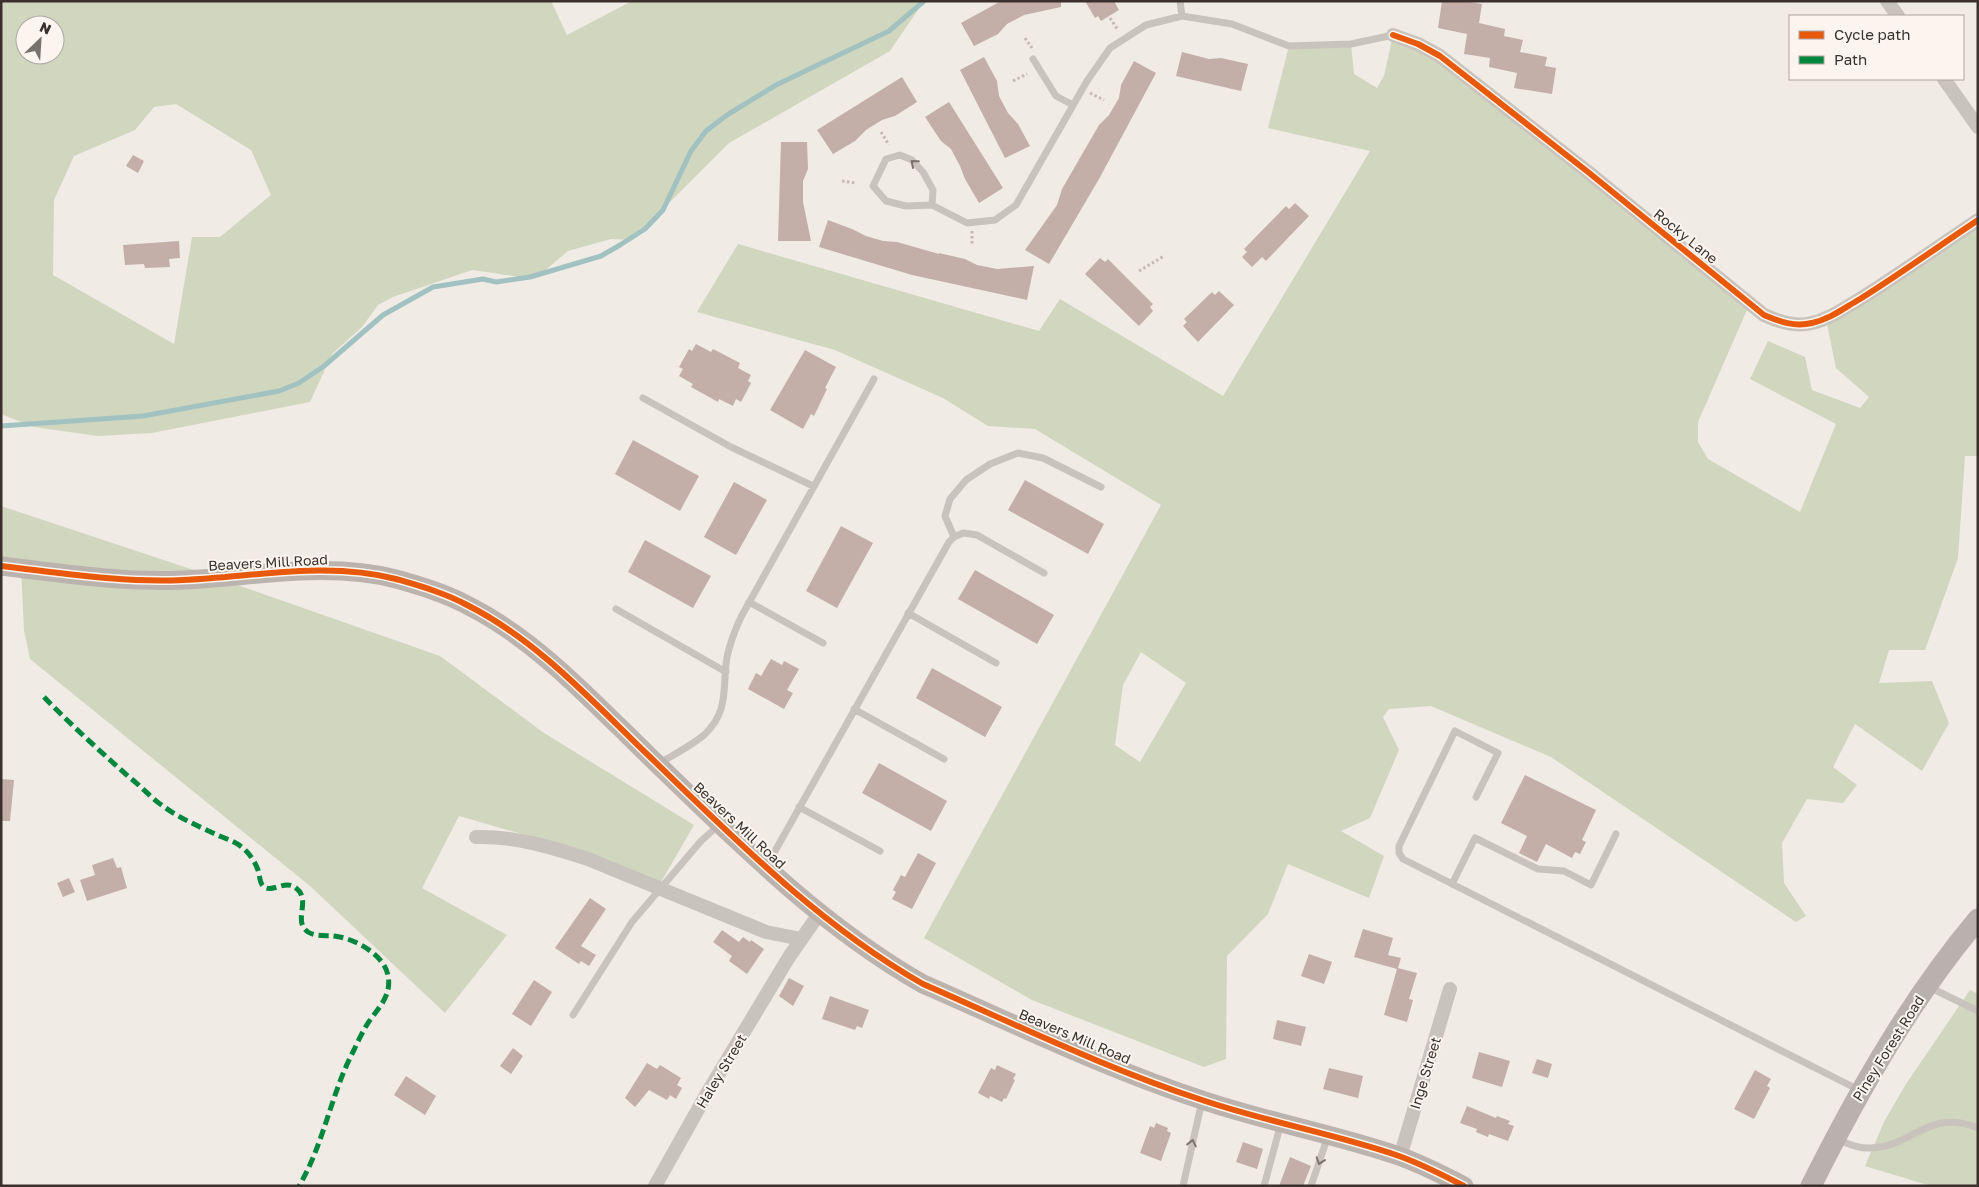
<svg xmlns="http://www.w3.org/2000/svg" width="1979" height="1187" font-family="'Golos Text',sans-serif">
  <style>
    .green { fill: #d1d6bf; fill-rule: evenodd }
    .lines { fill: none; stroke-linecap: round; stroke-linejoin: round }
    .stream { stroke: #a1c2c1; stroke-width: 5 }
    .building { fill: #c3afa7 }
    .path { stroke: #c2bbb6; stroke-width: 3; stroke-dasharray: 2.5 2.5; stroke-linecap: butt }
    .lane { stroke: #c9c3be; stroke-width: 7 }
    .street { stroke: #c9c3be; stroke-width: 14 }
    .secondary { stroke: #bab3ae; stroke-width: 19 }
    .primary { stroke: #b8b1ad; stroke-width: 21 }
    .quiet { stroke: #00873e; stroke-width: 5; stroke-dasharray: 10 5; stroke-linecap: butt }
    .cycleway-casing { stroke: #fbf5ee; stroke-width: 9 }
    .cycleway { stroke: #e8590c; stroke-width: 6 }
    .oneway { stroke: #7b726d }
    .labels { text-anchor: middle; dominant-baseline: central; stroke-width: 4; stroke-linejoin: round; paint-order: stroke }
    .street-label { font-size: 14px; fill: #3b302b; stroke: #fbf5ee }
  </style>
  <rect width="100%" height="100%" fill="#f0ebe5"/>
  <path class="green" d="M1,1h550l16,34 65,-34h292l-34,50 -161,92 -97,97 -21,-1 -43,12 -26,22 -15,5 -55,-8 -79,27 -15,8 -16,22 -30,27 -22,48 -158,31 -54,3 -64,-9 -33,-13zM25,25h30v30h-30zM176,104l75,46 20,45 -51,42h-28l-18,107 -121,-69 1,-75 20,-44 61,-26 19,-23z
    M1393,35l25,9 332,259 -52,119v20l10,17 92,53 36,-88 -86,-45 18,-38 37,16 7,33 48,18 9,-11 -33,-29 -10,-49 152,-99v236h-13l-7,102 -33,92h-36l-10,33 53,-2 17,42 -27,48 -67,-47 -22,43 24,18 -14,18 -36,-4 -25,44 2,40 22,33 -10,6 -245,-165 -120,-51 -42,3 -6,8 16,33 -29,68 -29,13 43,25 -15,42 -81,-34 -20,50 -41,42 -1,103 -22,8 -172,-67 -108,-62 237,-433 -126,-76 -47,-3 -45,-28 -108,-48 -138,-38 41,-68 301,87 21,-32 163,97 147,-245 -102,-23 21,-82 62,-2 3,30 23,14 7,-12zM1141,652l45,31 -46,79 -25,-17 8,-60z
    M1,506l214,71 225,79 104,77 150,92 -33,57 -66,-27 -136,-39 -37,72 85,47 -62,78 -135,-127 -280,-227 -6,-29 -3,-62 -20,-2z
    M1970,990l8,4v192h-47l-66,-20 19,-44 22,-38z"/>
  <g class="lines">
    <path class="stream" d="M1,426l142,-10 136,-25 20,-8 25,-17 59,-51 50,-28 50,-8 13,3 34,-5 71,-21 19,-11 25,-16 18,-19 28,-59 15,-20 21,-16 49,-30 113,-54 35,-30"/>
  </g>
  <path class="building" d="M1001,1h60v6l-37,8 -17,9 -9,10 -24,12 -13,-23z
    M1085,1h29l5,9 -18,11 -3,-5 -3,2z
    M1442,1h22l18,3 -3,19 26,6 -1,7 19,4 -3,12 27,5 -2,9 11,2 -4,26 -38,-6 3,-15 -28,-6 1,-9 -26,-4 3,-20 -29,-6z
    M1182,52l27,7 12,-1 27,6 -7,27 -65,-15z
    M984,57l13,24 2,15 9,17 10,11 12,22 -25,12 -45,-88z
    M1134,61l22,12 -57,106 -50,85 -24,-14 32,-45 5,-16 37,-64 10,-10 10,-17 2,-13z
    M902,77l15,25 -22,14 -13,4 -16,10 -11,11 -22,13 -16,-24z
    M949,102l54,86 -24,15 -14,-24 -5,-13 -9,-17 -10,-8 -16,-24z
    M781,142h26l1,27 -5,12v21l8,39h-33z
    M133,155l11,6 -6,12 -12,-7z
    M1295,203l14,13 -43,45 -4,-4 -10,10 -10,-10 5,-5 -3,-3 42,-43 3,3z
    M828,220l24,9 14,7 17,5 14,1 42,12v-1l26,6 12,6 20,4 37,-3 -7,34 -115,-25 -93,-28z
    M179,241l1,17 -11,1 1,8 -25,1 -1,-4 -19,1 -2,-20z
    M1100,258l5,4 3,-3 45,45 -3,3 3,4 -14,15 -54,-52z
    M1219,291l15,14 -36,37 -15,-16 4,-4 -3,-3 28,-27 3,3z
    M696,344l15,8 2,-3 27,14 -2,5 13,7 -3,6 3,2 -10,19 -5,-3 -3,7 -14,-7 -1,3 -27,-15 2,-3 -14,-8 4,-7 -4,-2 10,-18 3,2z
    M805,350l31,17 -11,21 2,1 -13,27 -3,-2 -8,15 -33,-19z
    M633,440l66,36 -19,35 -65,-37z
    M1025,480l79,44 -16,30 -80,-44z
    M734,482l33,18 -31,55 -32,-18z
    M841,526l32,17 -36,65 -31,-17z
    M645,540l66,36 -18,32 -65,-36z
    M975,570l79,45 -17,29 -79,-45z
    M771,659l11,6 2,-4 15,8 -12,21 6,3 -9,16 -36,-20 8,-16 5,3z
    M932,668l70,39 -17,30 -69,-39z
    M879,763l68,38 -16,30 -69,-38z
    M1525,775l71,35 -14,30 4,2 -6,12 -5,-2 -3,6 -26,-14 -9,18 -18,-9 8,-17 -26,-13z
    M1,779l13,1 -4,41h-9z
    M918,853l18,10 -24,46 -20,-10 4,-7 -3,-2 8,-15 4,2z
    M113,858l4,10 4,-1 6,21 -40,13 -7,-21 15,-5 -3,-10z
    M69,878l6,14 -12,5 -6,-14z
    M590,898l16,11 -25,37 15,9 -7,11 -8,-5 -2,3 -24,-16z
    M1363,929l30,9 -5,17 13,3 -3,10 19,5 -8,26 4,1 -6,22 -23,-7 13,-46 -43,-12z
    M722,930l17,12 4,-5 7,5 1,-2 13,9 -17,25 -18,-13 3,-5 -19,-14z
    M1309,954l23,8 -8,22 -23,-8z
    M789,978l15,8 -11,20 -14,-10z
    M534,980l18,12 -21,34 -19,-12z
    M830,996l39,14 -7,18 -5,-2 -2,4 -33,-11z
    M1277,1020l29,7 -5,19 -28,-7z
    M513,1048l10,8 -12,18 -11,-8z
    M1479,1052l31,9 -8,26 -30,-9z
    M1537,1059l15,5 -4,14 -16,-5z
    M647,1063l10,6 3,-4 21,13 -4,7 5,3 -6,11 -6,-4 -3,5 -18,-10 -14,17 -10,-9z
    M997,1065l19,9 -3,5 2,1 -9,19 -2,-1 -2,4 -12,-6 -1,3 -11,-6 13,-25 4,2z
    M1329,1068l34,8 -5,22 -35,-9z
    M1755,1070l16,9 -4,7 3,2 -16,31 -20,-10z
    M406,1076l30,20 -11,19 -31,-20z
    M1467,1106l29,12 1,-2 13,5 -2,3 6,2 -6,15 -19,-7 -1,3 -12,-5 1,-3 -17,-6z
    M1156,1123l12,5 -1,3 4,2 -10,28 -21,-8 10,-27 4,2z
    M1243,1142l20,7 -6,20 -21,-7z
    M1290,1157l21,9 -8,20h-24z"/>
  <g class="lines">
    <path class="path" d="M1110,18l8,12
      M1025,38l7,10
      M1013,81l14,-7
      M1090,93l14,7
      M881,132l8,13
      M842,181l14,2
      M972,231v15
      M1139,271l25,-15"/>
    <path class="lane" d="M1180,1l2,15
      M1033,59l23,37 17,9
      M932,205l1,-15 -10,-18 -11,-12 -12,-5 -14,4 -13,27 13,15 20,5 26,-1 35,18 28,-3 21,-15 71,-124 23,-33 36,-23 36,-9 50,8 57,22 62,-2 42,-9
      M643,398l88,49 82,39
      M954,537l-9,-21 5,-17 16,-19 24,-16 28,-11 25,5 58,29
      M749,602l74,41
      M616,609l110,63
      M908,613l88,50
      M854,709l90,50
      M658,764c15,-9 33,-18 46,-29 26,-24 18,-48 23,-78 3,-14 8,-27 14,-40l133,-238
      M1476,797l22,-44 -43,-22 -56,115v7l4,6 456,231
      M799,807l81,44
      M766,867l183,-325 5,-5 9,-4 14,2 67,38
      M1452,884l23,-46 63,31 26,2 27,14 25,-51
      M1929,987l49,24
      M573,1015l59,-93 69,-81 19,-17
      M1838,1140c11,4 21,9 33,8 42,-1 56,-40 107,-20
      M1183,1186l19,-85
      M1264,1186l17,-63
      M1311,1186l17,-50"/>
    <path class="street" d="M1887,1l11,15
      M1393,35l25,9 22,12 148,116 176,143c16,7 31,12 48,8 18,-4 32,-15 48,-24 40,-25 79,-53 118,-79
      M1944,79l34,48
      M476,837c39,-1 75,10 112,22l178,73 35,7
      M1400,1157l50,-168
      M655,1186l54,-96 80,-133 30,-43"/>
    <path class="secondary" d="M1,566c61,7 121,17 182,14 71,-3 143,-19 213,-1 24,7 49,14 71,26 70,35 125,96 181,150 86,83 170,169 275,229 92,40 184,85 279,116 65,22 133,34 197,56 22,8 44,19 65,30"/>
    <path class="primary" d="M1811,1186c47,-94 99,-186 167,-267"/>
    <path class="quiet" d="M44,697c27,28 56,54 85,80 12,9 22,21 34,29 16,12 33,19 50,27 10,5 22,8 30,15 7,6 12,14 15,22 2,5 1,13 6,17 9,6 21,-8 32,1 16,12 -4,33 12,44 8,5 18,3 26,4 20,2 51,19 54,40 4,20 -10,32 -20,47 -5,8 -10,18 -14,27 -23,43 -30,94 -55,136"/>
    <g class="cycleway-casing">
      <path id="cycleway" d="M1393,35l25,9 22,12 148,116 176,143c16,7 31,12 48,8 18,-4 32,-15 48,-24 40,-25 79,-53 118,-79
        M1,566c61,7 121,17 182,14 71,-3 143,-19 213,-1 24,7 49,14 71,26 70,35 125,96 181,150 86,83 170,169 275,229 92,40 184,85 279,116 65,22 133,34 197,56 22,8 44,19 65,30"/>
    </g>
    <use href="#cycleway" class="cycleway"/>
  </g>
  <defs><path id="oneway-chevron" d="M-2-3.5L2.5 0L-2 3.5" fill="none" stroke-width="1.6" stroke-linecap="round" stroke-linejoin="round" transform="scale(1.25)"/></defs>
  <g class="oneway">
    <use href="#oneway-chevron" transform="translate(914 163) rotate(-139)"/>
    <use href="#oneway-chevron" transform="translate(1192 1143) rotate(-78)"/>
    <use href="#oneway-chevron" transform="translate(1320 1161) rotate(109)"/>
  </g>
  <g class="labels">
    <g class="street-label">
      <text transform="translate(1686 236) rotate(39)">Rocky Lane</text>
      <text transform="translate(268 562) rotate(-3)">Beavers Mill Road</text>
      <text transform="translate(740 825) rotate(43)">Beavers Mill Road</text>
      <text transform="translate(1075 1036) rotate(23)">Beavers Mill Road</text>
      <text transform="translate(1888 1048) rotate(-58)">Piney Forest Road</text>
      <text transform="translate(721 1071) rotate(-59)">Haley Street</text>
      <text transform="translate(1425 1073) rotate(-73)">Inge Street</text>
    </g>
  </g>
  <rect width="1979" height="1187" fill="none" stroke="#3b302b" stroke-width="5"/>
  <rect x="1789" y="15" width="175" height="65" fill="#fbf5ee" stroke="#aea6a0"/>
  <rect x="1799" y="31" width="25" height="8" fill="#e8590c" stroke="#aea6a0"/>
  <text x="1834" y="40" font-size="15" fill="#3b302b">Cycle path</text>
  <rect x="1799" y="56" width="25" height="8" fill="#00873e" stroke="#aea6a0"/>
  <text x="1834" y="65" font-size="15" fill="#3b302b">Path</text>
  <g transform="translate(40 40) rotate(25)"><circle r="24" fill="#fbf5ee" stroke="#aea6a0"/>
  <path d="M0-4L9 19L0 12L-9 19Z" fill="#7a716c"/>
  <text y="-8" font-size="14" font-weight="bold" text-anchor="middle" fill="#3b302b">N</text>
  </g>
</svg>
